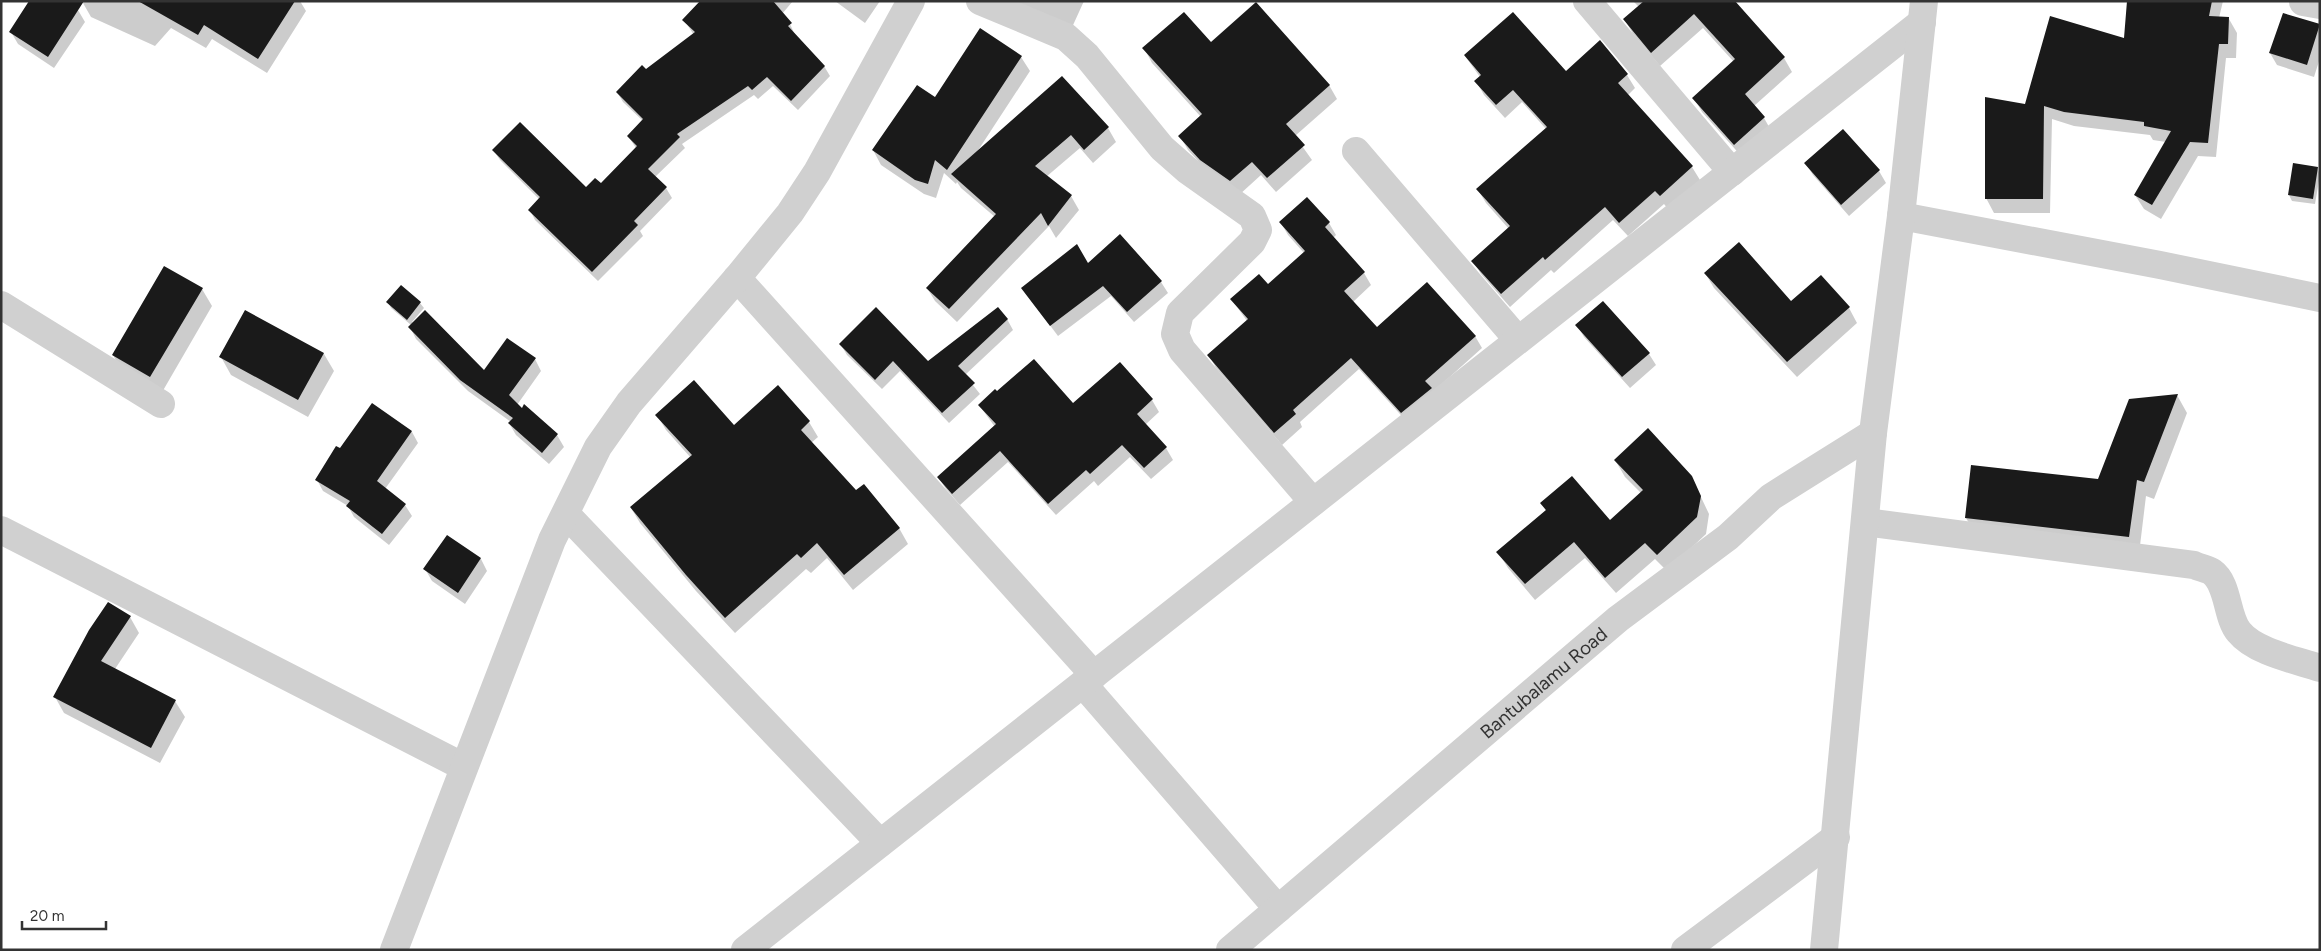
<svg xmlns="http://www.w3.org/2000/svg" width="2321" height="951" font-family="Figtree,sans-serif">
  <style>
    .shadow { fill: #0003 }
    .building { fill: #1a1a1a }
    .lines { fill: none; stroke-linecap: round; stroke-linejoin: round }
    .street { stroke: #d0d0d0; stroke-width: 28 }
    .labels { text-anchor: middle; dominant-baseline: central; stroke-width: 5; stroke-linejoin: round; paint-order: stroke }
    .street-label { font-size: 19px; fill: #333; stroke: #fff }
  </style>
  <rect width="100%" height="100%" fill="#fff"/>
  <path class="shadow" d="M84,1h216l6,10 -39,62 -55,-34 -6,9 -35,-20 -16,18 -64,-29 -8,-14z
    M702,1h91l-11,13 8,10 5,11 29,31 6,10 -32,34 -25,-24 -15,13 -4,-4 -72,49 3,4 -30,29 11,11 6,10 -32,33 3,5 -45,45 -63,-61 -5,-10 10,-10 -40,-40 -6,-9 92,38 15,-4 35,-37 -8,-12 15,-15 -20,-19 -6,-10 77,-57 -10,-15z
    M835,1h45l-15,22z
    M1001,1h83l-15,33z
    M1633,1h101l50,57 8,14 -38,34 10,12 8,14 -29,26 -41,-46 -8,-14 40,-36 -31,-34 -43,38 -27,-32 -8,-14 14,-13z
    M2159,1h64l-4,17 10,1 8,14 -1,25h-10l-10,99 -18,-1 -37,63 -17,-10 -9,-14 31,-53 -13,-2 -3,-5 -76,-9 -22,-7 -2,94h-56l-8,-15 39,-93 100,-66z
    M78,10l7,12 -31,46 -36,-24 -7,-12z
    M2284,14l36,12v32l-6,19 -37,-12 -7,-12z
    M1144,48l185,37 8,14 -42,37 17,24 -36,32 -15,-17 -22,20 -29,-21 -22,-24 -8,-14 21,-19 -49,-54z
    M1465,56l100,16 62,3 8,13 -7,7 64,72 8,13 -32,29 -4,-5 -36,32 -15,-16 -59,53 -3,-3 -41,37 -29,-33 -8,-13 36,-32 -23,-26 -8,-13 68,-61 -24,-27 -17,16 -21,-23 -8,-14 4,-4z
    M1021,57l9,14 -53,81 85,-75 46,51 8,14 -23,21 -13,-15 -34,29 25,19 8,14 -23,28 -7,-12 -92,96 -22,-21 -8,-13 68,-71 -34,-29 -4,-6 -1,2 -12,-11 -8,25 -12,-4 -43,-29 -8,-15 63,-52z
    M1843,131l36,40 7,12 -37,33 -36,-41 -7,-11z
    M2317,168l3,7 -5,29 -23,-3 -3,-6z
    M1307,199l22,24 7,12 -3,3 31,35 7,12 -18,17 23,26 99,8 7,12 -49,44 -24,32 -50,-55 -59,53 2,5 -20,18 -66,-77 -7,-13 38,-34 -15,-21 36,-14 36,-33 -16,-18 -7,-12z
    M1120,236l41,46 7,11 -34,29 -23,-26 -53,40 -36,-48 66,-23z
    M1705,273l86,29 58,6 8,15 -60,54 -83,-89z
    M401,287l19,16 4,5 -12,14 72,50 51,-13 6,12 -24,34 5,4 3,-3 32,29 7,12 -15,17 -33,-29 -7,-12 2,-1 -43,-31 -52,-52 -6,-12 1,-2 -20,-17 -3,-6z
    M202,289l10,17 -51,88 -38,-21 -10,-18z
    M245,312l79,42 10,17 -26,46 -77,-42 -10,-18z
    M1007,319l6,11 -48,45 15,19 -31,29 -49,-52 -18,18 -35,-34 -6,-10 87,18z
    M1577,325l72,29 7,11 -26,23 -46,-51z
    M778,387l31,35 9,15 -7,6 45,49 43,36 9,16 -55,46 -26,-32 -16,15 -5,-4 -71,64 -39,-42 -56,-68 -9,-15 60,-50 -25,-28 -9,-15 77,12z
    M997,393l76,12 79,-5 7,12 -14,13 21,23 7,12 -22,19 -21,-22 -32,29 -4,-5 -38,34 -48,-53 -48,43 -14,-16 -8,-12 57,-50 -16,-22z
    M2177,395l10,18 -33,86 -8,-3 -7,58 -163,-19 -10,-17 133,-37z
    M372,405l40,27 6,11 -33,46 20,16 7,11 -23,29 -35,-28 -6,-11 -25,-15 -6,-11z
    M1615,460l76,16 18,38 -3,20 -39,37 -12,-12 -39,34 -31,-35 -50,42 -27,-32 -10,-16 48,-41 -4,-7 68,18 31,-29 -16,-16z
    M448,537l33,22 6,12 -22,33 -33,-23 -7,-12z
    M130,617l9,16 -24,36 60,32 10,16 -25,46 -96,-50 -9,-16z"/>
  <path class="building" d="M29,1h55l-36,56 -39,-25z
    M138,1h157l-37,58 -54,-34 -6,10z
    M700,1h73l19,22 -4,3 37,40 -34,35 -24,-24 -15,13 -4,-4 -71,48 3,3 -32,32 19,18 -33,34 4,4 -46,47 -64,-62 12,-13 -48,-47 28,-28 66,65 9,-9 6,5 36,-37 -10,-10 16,-17 -27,-27 26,-27 4,4 49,-37 -13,-12z
    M1644,1h91l50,56 -40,37 20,23 -31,28 -42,-47 43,-39 -41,-45 -43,39 -28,-34z
    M2127,1h85l-3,15 20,1 -1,27h-9l-11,99 -18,-1 -38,63 -18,-10 37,-64 -27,-5v-4l-80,-10 -20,-6 -1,93h-58v-102l40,7 25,-88 74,22z
    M1256,2l74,83 -44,39 19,21 -38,33 -15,-16 -22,19 -30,-21 -22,-24 24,-22 -60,-66 42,-36 27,30z
    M1513,12l53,59 34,-31 28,34 -10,9 75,83 -33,30 -5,-5 -36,32 -14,-16 -60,53 -2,-3 -42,37 -30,-33 39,-35 -34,-37 71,-62 -34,-37 -17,15 -22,-24 7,-6 -17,-20z
    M2283,13l37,11 -13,41 -38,-12z
    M980,28l42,28 -75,114 -12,-10 -7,24 -13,-4 -43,-30 45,-65 18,12z
    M1062,76l47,51 -25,23 -13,-15 -36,31 37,29 -24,31 -7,-13 -92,96 -23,-21 70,-74 -45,-40z
    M1843,129l37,41 -39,35 -37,-42z
    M2293,163l25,4 -5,32 -25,-4z
    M1307,197l23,25 -5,5 40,45 -21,19 33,36 50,-45 49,54 -51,45 7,7 -31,25 -50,-55 -58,52 3,4 -22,19 -67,-78 41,-36 -18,-20 29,-25 9,10 37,-33 -26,-29z
    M1120,234l42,47 -35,31 -24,-26 -53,40 -29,-38 56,-44 11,19z
    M1739,242l52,59 30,-26 29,32 -63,55 -83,-89z
    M164,266l39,22 -53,89 -38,-22z
    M401,285l20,17 -14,18 -21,-18z
    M1603,301l47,52 -28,24 -47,-52z
    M876,307l52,54 70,-54 10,12 -50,47 17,17 -33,30 -49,-52 -18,19 -36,-36z
    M245,310l79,43 -26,47 -79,-43z
    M425,310l59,60 23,-32 29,20 -27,37 13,13 2,-4 34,30 -16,19 -34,-30 5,-5 -53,-38 -52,-53z
    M1034,359l39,44 47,-41 33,37 -16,15 30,33 -23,21 -22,-23 -32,29 -4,-4 -38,34 -48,-53 -48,43 -15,-17 59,-53 -18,-19 17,-16 2,2z
    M694,380l40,45 44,-40 32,36 -9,9 55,60 8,-6 36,44 -56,47 -27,-32 -16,15 -4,-4 -72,64 -39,-43 -56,-68 62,-52 -37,-40z
    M2178,394l-34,88 -7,-2 -8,57 -164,-19 6,-53 127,14 31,-80z
    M372,403l40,28 -35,50 29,23 -24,30 -36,-28 4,-5 -35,-21 21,-34 4,2z
    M1648,428l44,48 9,20 -4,21 -40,38 -12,-12 -40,35 -31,-36 -49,42 -29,-32 50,-42 -6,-7 32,-27 38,44 33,-30 -29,-30z
    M447,535l34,23 -23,35 -35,-24z
    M108,602l23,14 -30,45 75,39 -25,48 -98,-51 36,-67z"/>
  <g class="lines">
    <g class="street">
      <path d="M980,1l86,36 21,19 75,92 25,22 65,46 6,14 -6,12 -72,71 -5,21 7,16 131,152"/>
      <path d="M1587,1l145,171"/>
      <path d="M2303,2l17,3"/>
      <path d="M1356,151l162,189"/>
      <path d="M1901,216l259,49 160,33"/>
      <path d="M737,278l357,397"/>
      <path d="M1,305l160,99"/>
      <path d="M566,514l314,329"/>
      <path d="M1865,522l329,43c6,3 14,4 18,7 17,12 14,45 27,60 16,20 57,28 81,36"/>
      <path d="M1,530l463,237"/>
      <path d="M1083,684l195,225"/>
      <path d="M394,950l158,-410 46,-93 31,-44 108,-125 53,-65 27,-41 94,-171"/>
      <path d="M745,950l1177,-928"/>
      <path id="s1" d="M1230,950l388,-331 110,-82 43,-40 102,-64"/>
      <path d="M1685,950l151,-113"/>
      <path d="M1824,950l49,-517 28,-217 23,-215"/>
    </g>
  </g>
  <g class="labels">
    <g class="street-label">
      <text stroke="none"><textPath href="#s1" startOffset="412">Bantubalamu Road</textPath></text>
    </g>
  </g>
  <rect width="2321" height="951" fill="none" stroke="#333333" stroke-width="5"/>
  <path d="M22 921v8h84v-8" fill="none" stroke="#333333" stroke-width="2.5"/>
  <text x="30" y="921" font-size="15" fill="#333333" stroke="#ffffff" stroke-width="4" paint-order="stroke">20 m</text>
</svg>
